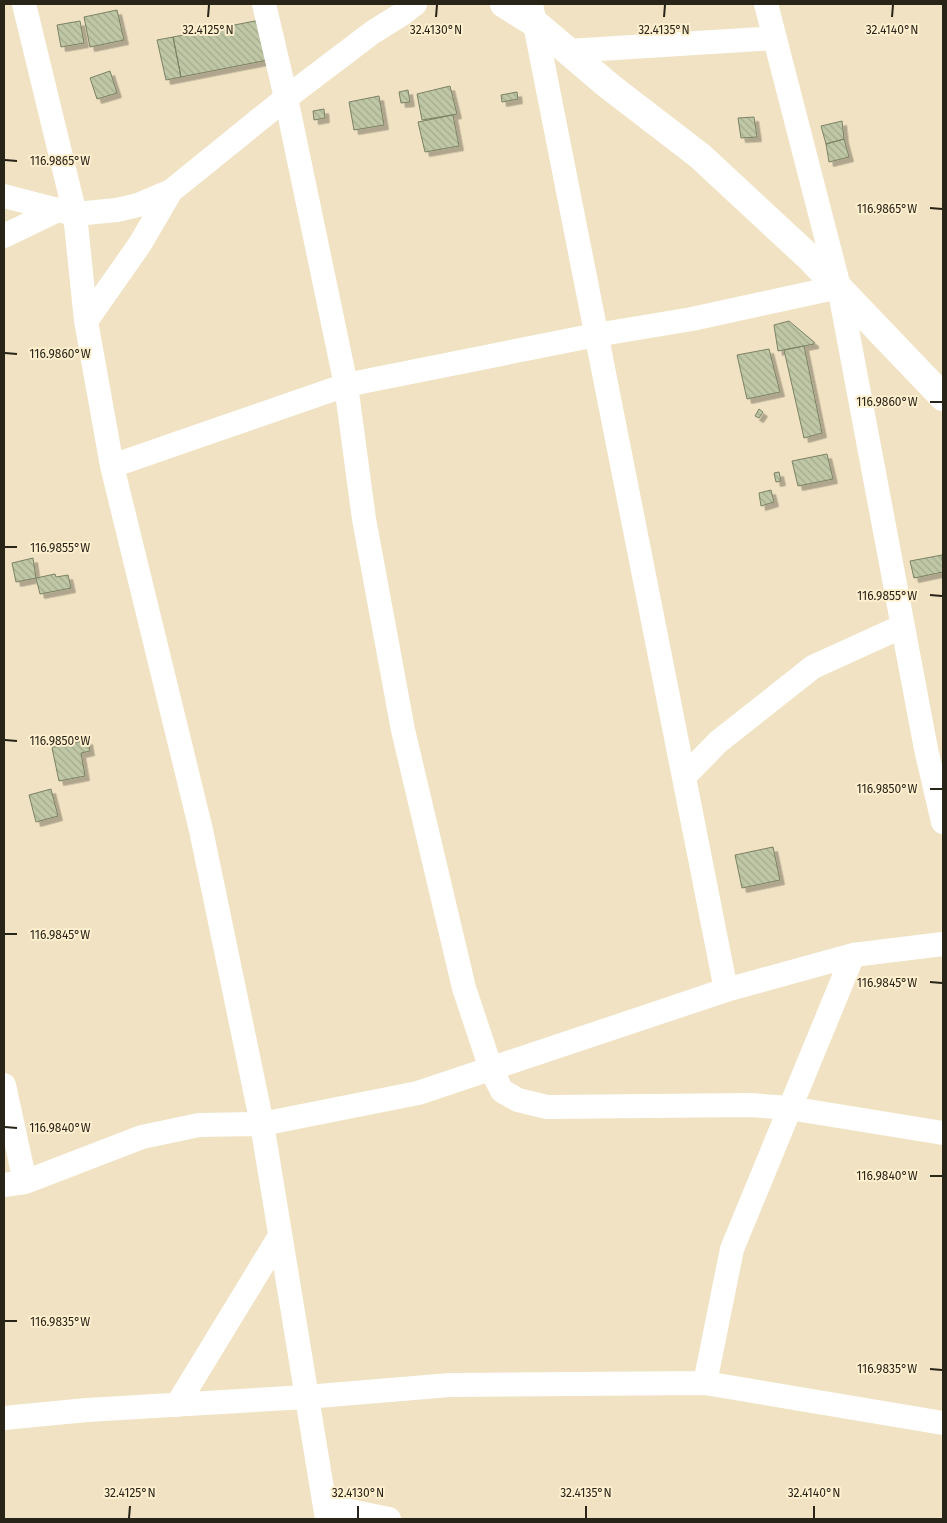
<svg xmlns="http://www.w3.org/2000/svg" width="947" height="1523" font-family="'Fira Sans',sans-serif">
  <style>
    .building { fill: url(#building-back-hatch); stroke: #7b8264; filter: url(#shadow) }
    .lines { fill: none; stroke-linecap: round; stroke-linejoin: round }
    .street { stroke: #fff; stroke-width: 24 }
    .secondary { stroke: #fff; stroke-width: 28 }
    .ticks { fill: none; stroke: #292418; stroke-width: 2 }
    .ticks-label { font-size: 12px; text-anchor: middle; fill: #292418; stroke: #feefcf; stroke-width: 4; stroke-linejoin: round; paint-order: stroke }
  </style>
  <defs>
    <pattern id="building-back-hatch" width="6" height="6" patternUnits="userSpaceOnUse" patternTransform="scale(1.25)"><rect width="6" height="6" fill="#bfc7a6"/><path d="M-1 5l2 2M0 0l6 6M5-1l2 2" fill="none" stroke="#a4ab8e"/></pattern>
    <filter id="shadow"><feDropShadow dx="4.5" dy="4.5" stdDeviation="0" flood-color="#0004"/></filter>
  </defs>
  <rect width="100%" height="100%" fill="#f0e2c2"/>
  <path class="building" d="M117,10l7,30 -34,7 -6,-30z
    M260,20l8,40 -87,17 -8,-40z
    M80,21l4,22 -23,4 -4,-22z
    M173,37l8,40 -15,3 -9,-40z
    M110,71l7,22 -20,6 -7,-21z
    M450,86l7,28 -35,6 -5,-26z
    M408,90l2,12 -9,1 -2,-11z
    M517,92l1,7 -16,3 -1,-7z
    M379,96l5,29 -30,5 -5,-28z
    M324,109l1,9 -11,2 -1,-9z
    M453,115l6,31 -34,6 -7,-30z
    M754,117l3,20 -16,1 -3,-20z
    M842,121l2,18 -18,5 -5,-18z
    M844,139l5,18 -20,5 -3,-18z
    M789,321l25,21v2l-36,7 -4,-26z
    M804,346l18,87 -18,5 -20,-88z
    M769,349l11,43 -33,7 -10,-44z
    M759,409l4,3 -4,6 -4,-2z
    M827,454l6,25 -35,7 -6,-25z
    M779,472l2,9 -5,1 -2,-9z
    M771,490l3,12 -13,4 -2,-13z
    M942,555l1,17 -29,6 -4,-17z
    M33,558l3,20 -20,4 -4,-19z
    M55,574l1,3 12,-2 3,13 -31,6 -4,-16z
    M88,740l2,11 -9,2 4,23 -26,5 -7,-33 2,-1z
    M51,789l7,27 -22,6 -7,-27z
    M773,847l7,33 -38,8 -7,-33z"/>
  <g class="lines">
    <path class="street" d="M24,4l51,210 11,107 26,145 89,364 61,294 65,395
      M264,4l22,94 60,287 18,134 39,211 61,258 27,81 11,22 16,9 29,7 203,-2 39,3 154,25
      M531,4l195,986
      M766,4l73,283 87,462 17,73
      M568,51l207,-13
      M4,196l54,14
      M4,236l54,-26 17,4 42,-4 21,-5 33,-14 115,-93 87,-66 29,-18 13,-10
      M86,321l54,-77 31,-53
      M112,466l234,-81 250,-50 96,-16 147,-32
      M684,777l34,-35 95,-75 90,-41
      M4,1085l21,97
      M4,1185l21,-3 117,-45 57,-12 63,-1 156,-31 308,-103 127,-35 90,-11
      M705,1383l27,-134 121,-294
      M177,1405l103,-169
      M4,1418l83,-8 219,-13 144,-12 255,-2 238,40
      M325,1506l64,13"/>
    <path class="secondary" d="M504,4l32,20 73,62 91,70 111,103 132,138"/>
  </g>
  <path class="ticks" d="M208,17l1,-12M436,17l1,-12M664,17l1,-12M892,17l1,-12M5,160l12,1M930,208l12,1M5,353l12,1M930,402h12M5,547h12M930,595l12,1M5,740l12,1M930,789h12M5,934h12M930,982l12,1M5,1127l12,1M930,1176h12M5,1321h12M930,1369l12,1M129,1518l1,-12M358,1518v-12M586,1518v-12M814,1518v-12"/>
  <g class="ticks-label">
    <text x="208" y="34">32.4125°N</text>
    <text x="436" y="34">32.4130°N</text>
    <text x="664" y="34">32.4135°N</text>
    <text x="892" y="34">32.4140°N</text>
    <text x="60" y="165">116.9865°W</text>
    <text x="887" y="213">116.9865°W</text>
    <text x="60" y="358">116.9860°W</text>
    <text x="887" y="406">116.9860°W</text>
    <text x="60" y="552">116.9855°W</text>
    <text x="887" y="600">116.9855°W</text>
    <text x="60" y="745">116.9850°W</text>
    <text x="887" y="793">116.9850°W</text>
    <text x="60" y="939">116.9845°W</text>
    <text x="887" y="987">116.9845°W</text>
    <text x="60" y="1132">116.9840°W</text>
    <text x="887" y="1180">116.9840°W</text>
    <text x="60" y="1326">116.9835°W</text>
    <text x="887" y="1373">116.9835°W</text>
    <text x="130" y="1497">32.4125°N</text>
    <text x="358" y="1497">32.4130°N</text>
    <text x="586" y="1497">32.4135°N</text>
    <text x="814" y="1497">32.4140°N</text>
  </g>
  <rect width="947" height="1523" fill="none" stroke="#292418" stroke-width="10"/>
</svg>
